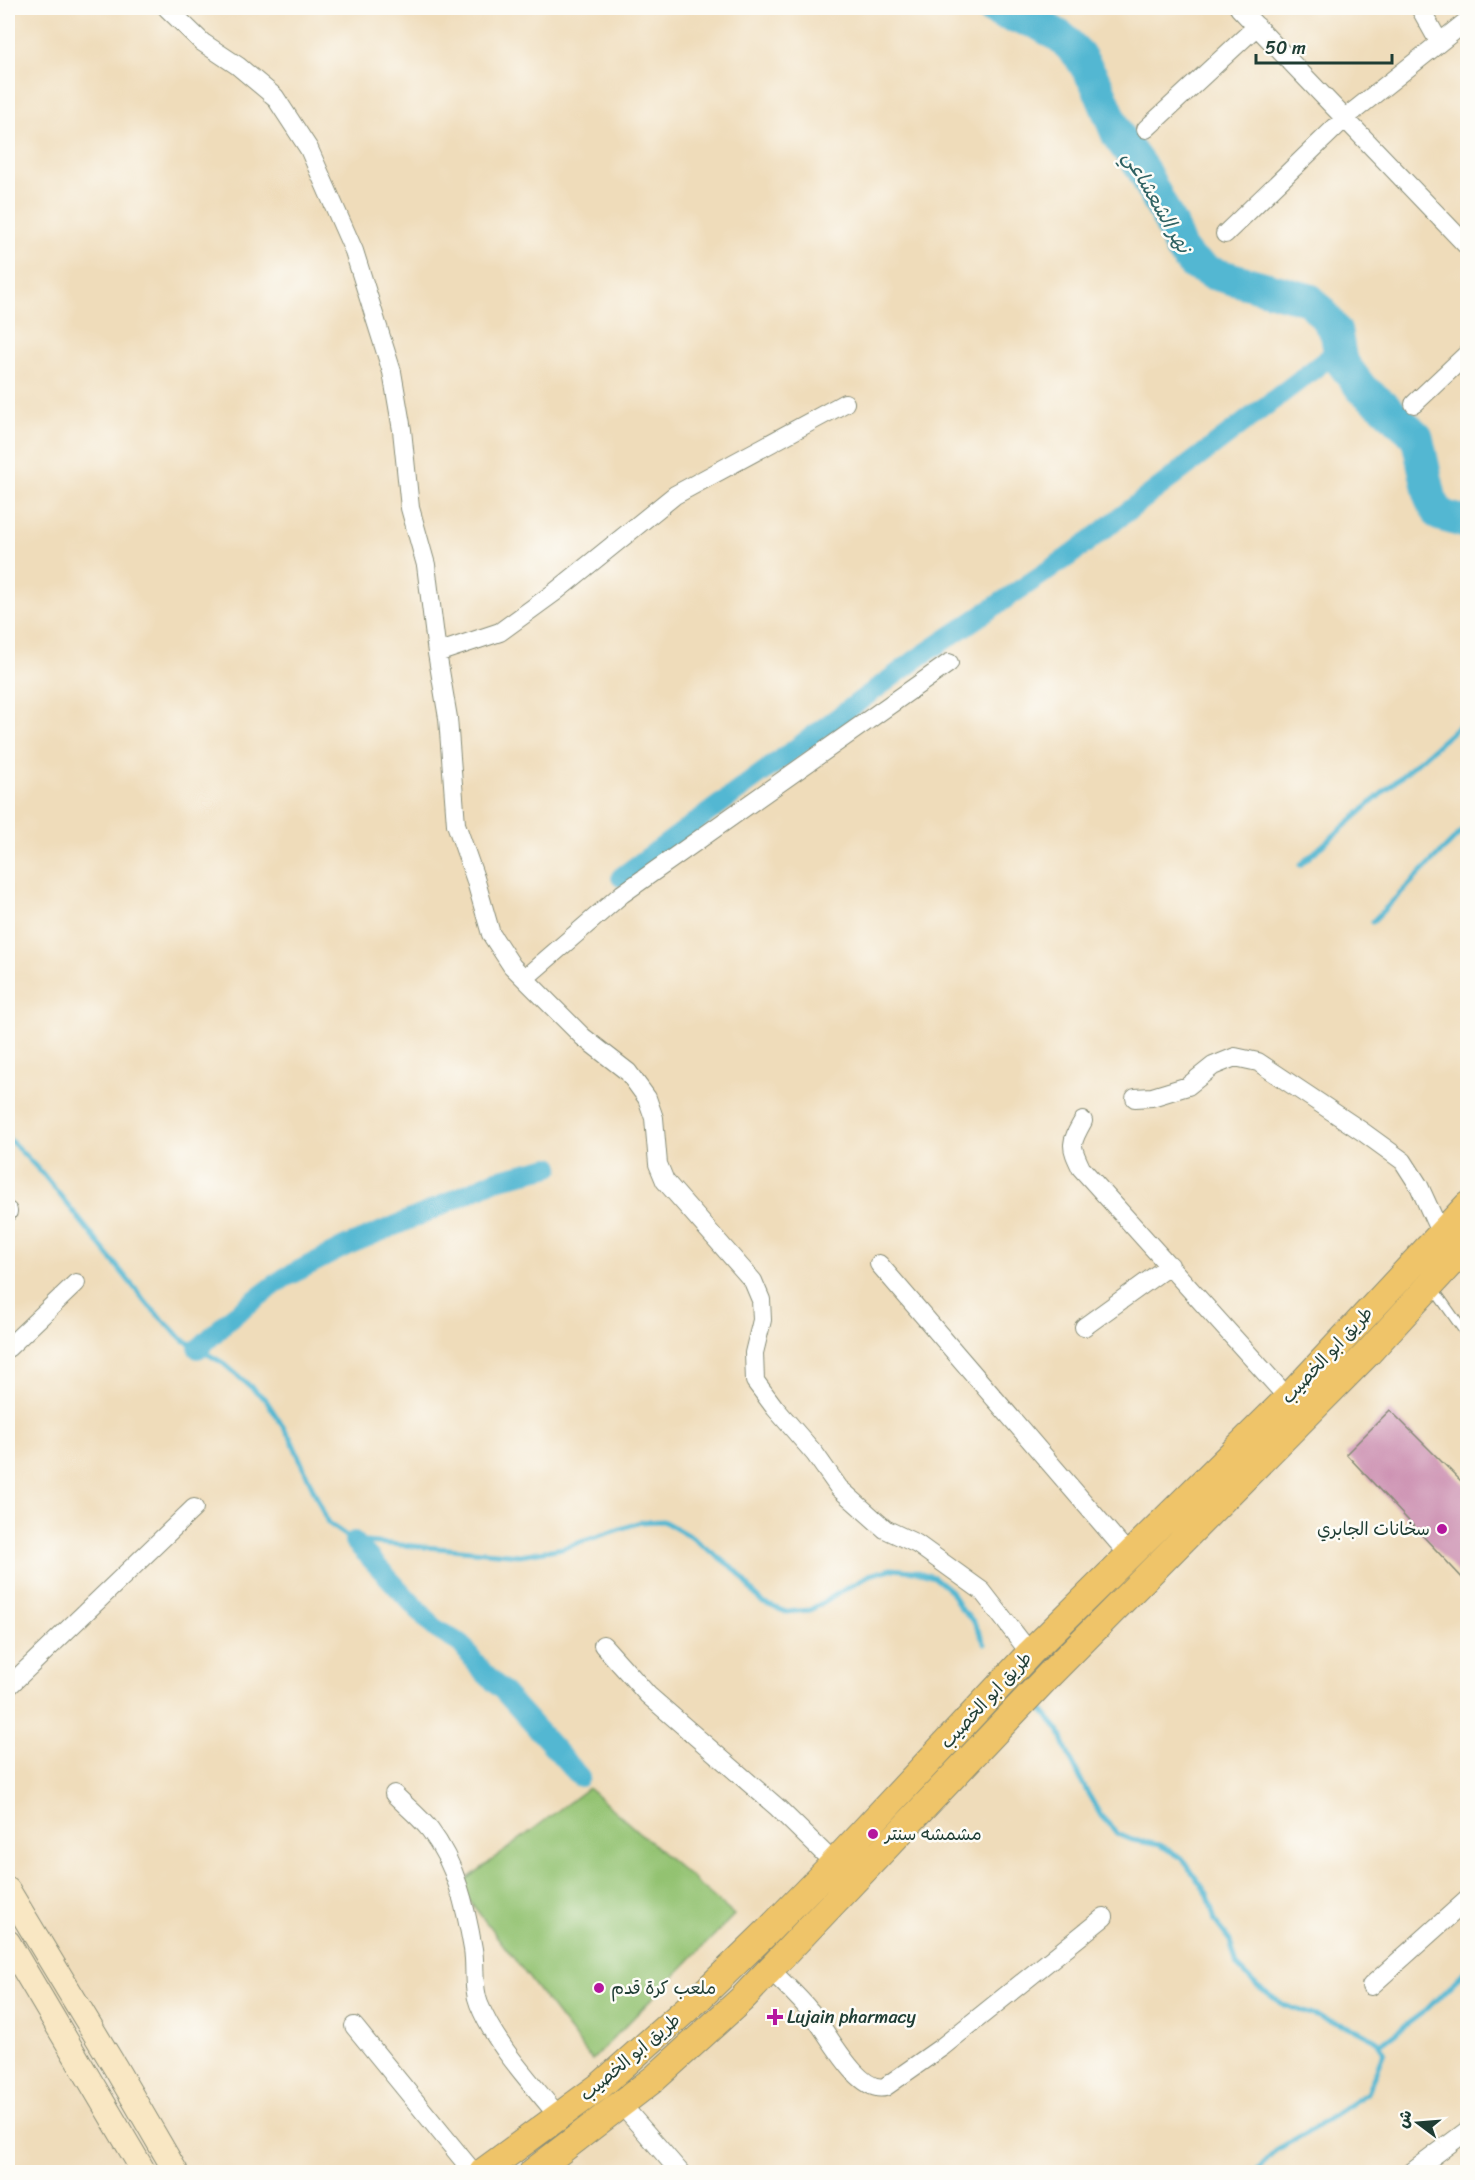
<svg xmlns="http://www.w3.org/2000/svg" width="1475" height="2180" font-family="Sriracha,'Playpen Sans Arabic',sans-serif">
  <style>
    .green { fill: #93c271; stroke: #598052; stroke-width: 1.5 }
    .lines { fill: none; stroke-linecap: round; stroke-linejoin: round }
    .stream { stroke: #53b7d2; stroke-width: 5 }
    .canal { stroke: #53b7d2; stroke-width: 20 }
    .river { stroke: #53b7d2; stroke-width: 33 }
    .building { fill: #cd93b3 }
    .service-casing { stroke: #878c77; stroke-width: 11 }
    .minor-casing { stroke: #878c77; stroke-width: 20 }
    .secondary-casing { stroke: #878c77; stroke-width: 26 }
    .primary-casing { stroke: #878c77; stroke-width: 29 }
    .service { stroke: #fff; stroke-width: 9 }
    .minor { stroke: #fff; stroke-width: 18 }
    .secondary { stroke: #f9e7c3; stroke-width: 24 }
    .primary { stroke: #efc469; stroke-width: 27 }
    .poi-dot { fill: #b5179e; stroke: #fdfcf7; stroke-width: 2 }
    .labels { text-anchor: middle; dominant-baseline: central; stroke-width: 5; stroke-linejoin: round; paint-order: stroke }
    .street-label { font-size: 18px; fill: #1f3d34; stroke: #fdfcf7 }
    .poi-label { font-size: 18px; fill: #1f3d34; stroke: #fdfcf7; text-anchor: start }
    .water-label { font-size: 20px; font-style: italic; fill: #2f6263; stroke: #fdfcf7 }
  </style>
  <rect width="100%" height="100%" fill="#fdfcf7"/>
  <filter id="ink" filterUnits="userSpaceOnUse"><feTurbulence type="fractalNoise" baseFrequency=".0167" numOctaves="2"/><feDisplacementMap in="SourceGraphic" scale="12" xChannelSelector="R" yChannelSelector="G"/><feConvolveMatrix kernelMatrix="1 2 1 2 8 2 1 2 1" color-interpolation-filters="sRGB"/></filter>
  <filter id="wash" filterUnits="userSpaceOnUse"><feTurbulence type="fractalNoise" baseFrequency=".008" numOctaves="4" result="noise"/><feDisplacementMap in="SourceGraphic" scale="24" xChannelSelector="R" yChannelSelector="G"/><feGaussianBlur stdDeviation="1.35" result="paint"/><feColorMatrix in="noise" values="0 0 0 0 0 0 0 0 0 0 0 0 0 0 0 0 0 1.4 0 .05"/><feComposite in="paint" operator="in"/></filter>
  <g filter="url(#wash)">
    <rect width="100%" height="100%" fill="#efdcba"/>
    <path class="green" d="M588,1788l146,127 -142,145 -134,-174z"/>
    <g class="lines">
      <path class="stream" d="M1300,865l168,-147
        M1372,922l96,-97
        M8,1138l35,36 106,132 33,33 41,24 43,37 25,39 37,84 26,18 166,14 43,-7 78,-26 22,-1 28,16 45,33 25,32 25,10 24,-2 59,-35 22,-6 23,2 20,6 17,14 9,17 14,14 11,22
        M1037,1704l22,26 10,26 17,34 15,26 17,18 14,6 28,5 22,13 26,37 7,26 15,20 7,25 21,21 26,18 73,25 19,10 8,12 -17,41 -51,34 -40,23 -20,22
        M1379,2045l47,-35 42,-42"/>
      <path class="canal" d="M621,877l297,-219 150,-101 271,-207
        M198,1349l35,-33 51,-38 62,-32 77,-32 73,-34 54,-13
        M354,1541l82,88 25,15 21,27 20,19 78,87"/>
      <path class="river" d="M992,8l10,5 35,10 24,14 18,18 18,30 21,51 25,34 28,55 9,23 12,15 19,10 99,27 13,14 13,18 5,29 21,28 22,17 33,31 14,63 9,15 28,8"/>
    </g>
    <g id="blocks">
      <path class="building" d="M1390,1410l77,77v96l-121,-129z"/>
    </g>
  </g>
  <g filter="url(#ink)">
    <use href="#blocks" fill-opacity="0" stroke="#878c77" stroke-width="1.5"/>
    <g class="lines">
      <g class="service-casing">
        <path id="service" d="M1433,1288l35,49"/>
      </g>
      <g class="minor-casing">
        <path id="minor" d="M167,8l35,34 36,24 37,31 34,52 45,102 38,121 10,58 8,78 16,57 11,88 11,65 8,106 19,54 16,56 21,32 71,71 45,35 19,26 7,20 4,46 7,17 88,100 8,19 1,20 -8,33 1,28 20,27 40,46 24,34 46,41 32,15 65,47 48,62
          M1239,8l229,239
          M1420,8l19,34
          M1146,129l111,-103
          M1225,234l120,-116 123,-98
          M1414,404l54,-51
          M437,653l63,-21 55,-40 120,-97 170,-92
          M525,978l97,-84 327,-231
          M1135,1098l17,-1 36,-11 25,-20 22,-9 23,5 105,70 40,29 16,25 21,46
          M1083,1121c-13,23 -13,24 -2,47l207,230
          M8,1212v-1
          M879,1264l250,291
          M1084,1327l86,-62
          M8,1348l68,-65
          M603,1645l45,50 130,113 56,55
          M8,1687l186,-179
          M394,1794c12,12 26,23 36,36 26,34 36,78 43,119 3,18 -1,38 6,55 17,42 51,77 79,112
          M771,1970c13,14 27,26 39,41 17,19 47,83 75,76l57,-40 162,-130
          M1371,1986l97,-87
          M354,2026l119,146
          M621,2104l59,68
          M1412,2172l56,-42"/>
      </g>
      <g class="secondary-casing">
        <path id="secondary" d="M8,1890l107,177 61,105
          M8,1942l136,230"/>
      </g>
      <g class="primary-casing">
        <path id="primary" d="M483,2172l117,-86 98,-87 68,-66 68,-70 196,-210 258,-255 180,-193
          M533,2172l122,-94 87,-79 307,-324 319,-322 100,-109"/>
      </g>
      <use href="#service" class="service"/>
      <use href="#minor" class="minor"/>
      <use href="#secondary" class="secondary"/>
      <use href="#primary" class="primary"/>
    </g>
  </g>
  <g class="poi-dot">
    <circle cx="1442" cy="1529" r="6"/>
    <circle cx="873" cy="1834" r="6"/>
    <circle cx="599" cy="1988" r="6"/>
    <path d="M772 2008h6v6h6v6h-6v6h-6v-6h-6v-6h6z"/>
  </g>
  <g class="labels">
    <g class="street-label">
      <text transform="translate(1327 1355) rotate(-47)">طريق ابو الخصيب</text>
      <text transform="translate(986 1700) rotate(-47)">طريق ابو الخصيب</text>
      <text transform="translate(630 2057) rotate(-40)">طريق ابو الخصيب</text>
    </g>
    <g class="poi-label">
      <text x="1430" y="1529" text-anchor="end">سخانات الجابري</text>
      <text x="885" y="1834">مشمشه سنتر</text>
      <text x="611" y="1988">ملعب كرة قدم</text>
      <text x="787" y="2017">Lujain pharmacy</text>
    </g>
    <g class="water-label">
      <text transform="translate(1157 202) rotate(60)">نهر الشعشاعي</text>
    </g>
  </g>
  <rect width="1475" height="2180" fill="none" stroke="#fdfcf7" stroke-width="30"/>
  <g transform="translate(1418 2123) rotate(286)" stroke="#fdfcf7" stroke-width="4.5" paint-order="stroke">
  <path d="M0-4.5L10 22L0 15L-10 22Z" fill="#1f3d34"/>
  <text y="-9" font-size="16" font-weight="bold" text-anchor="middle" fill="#1f3d34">ش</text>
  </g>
  <path d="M1256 54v9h136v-9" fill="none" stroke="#1f3d34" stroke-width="3"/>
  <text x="1265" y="54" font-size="18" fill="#1f3d34" stroke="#fdfcf7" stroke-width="4.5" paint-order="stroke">50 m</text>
</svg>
